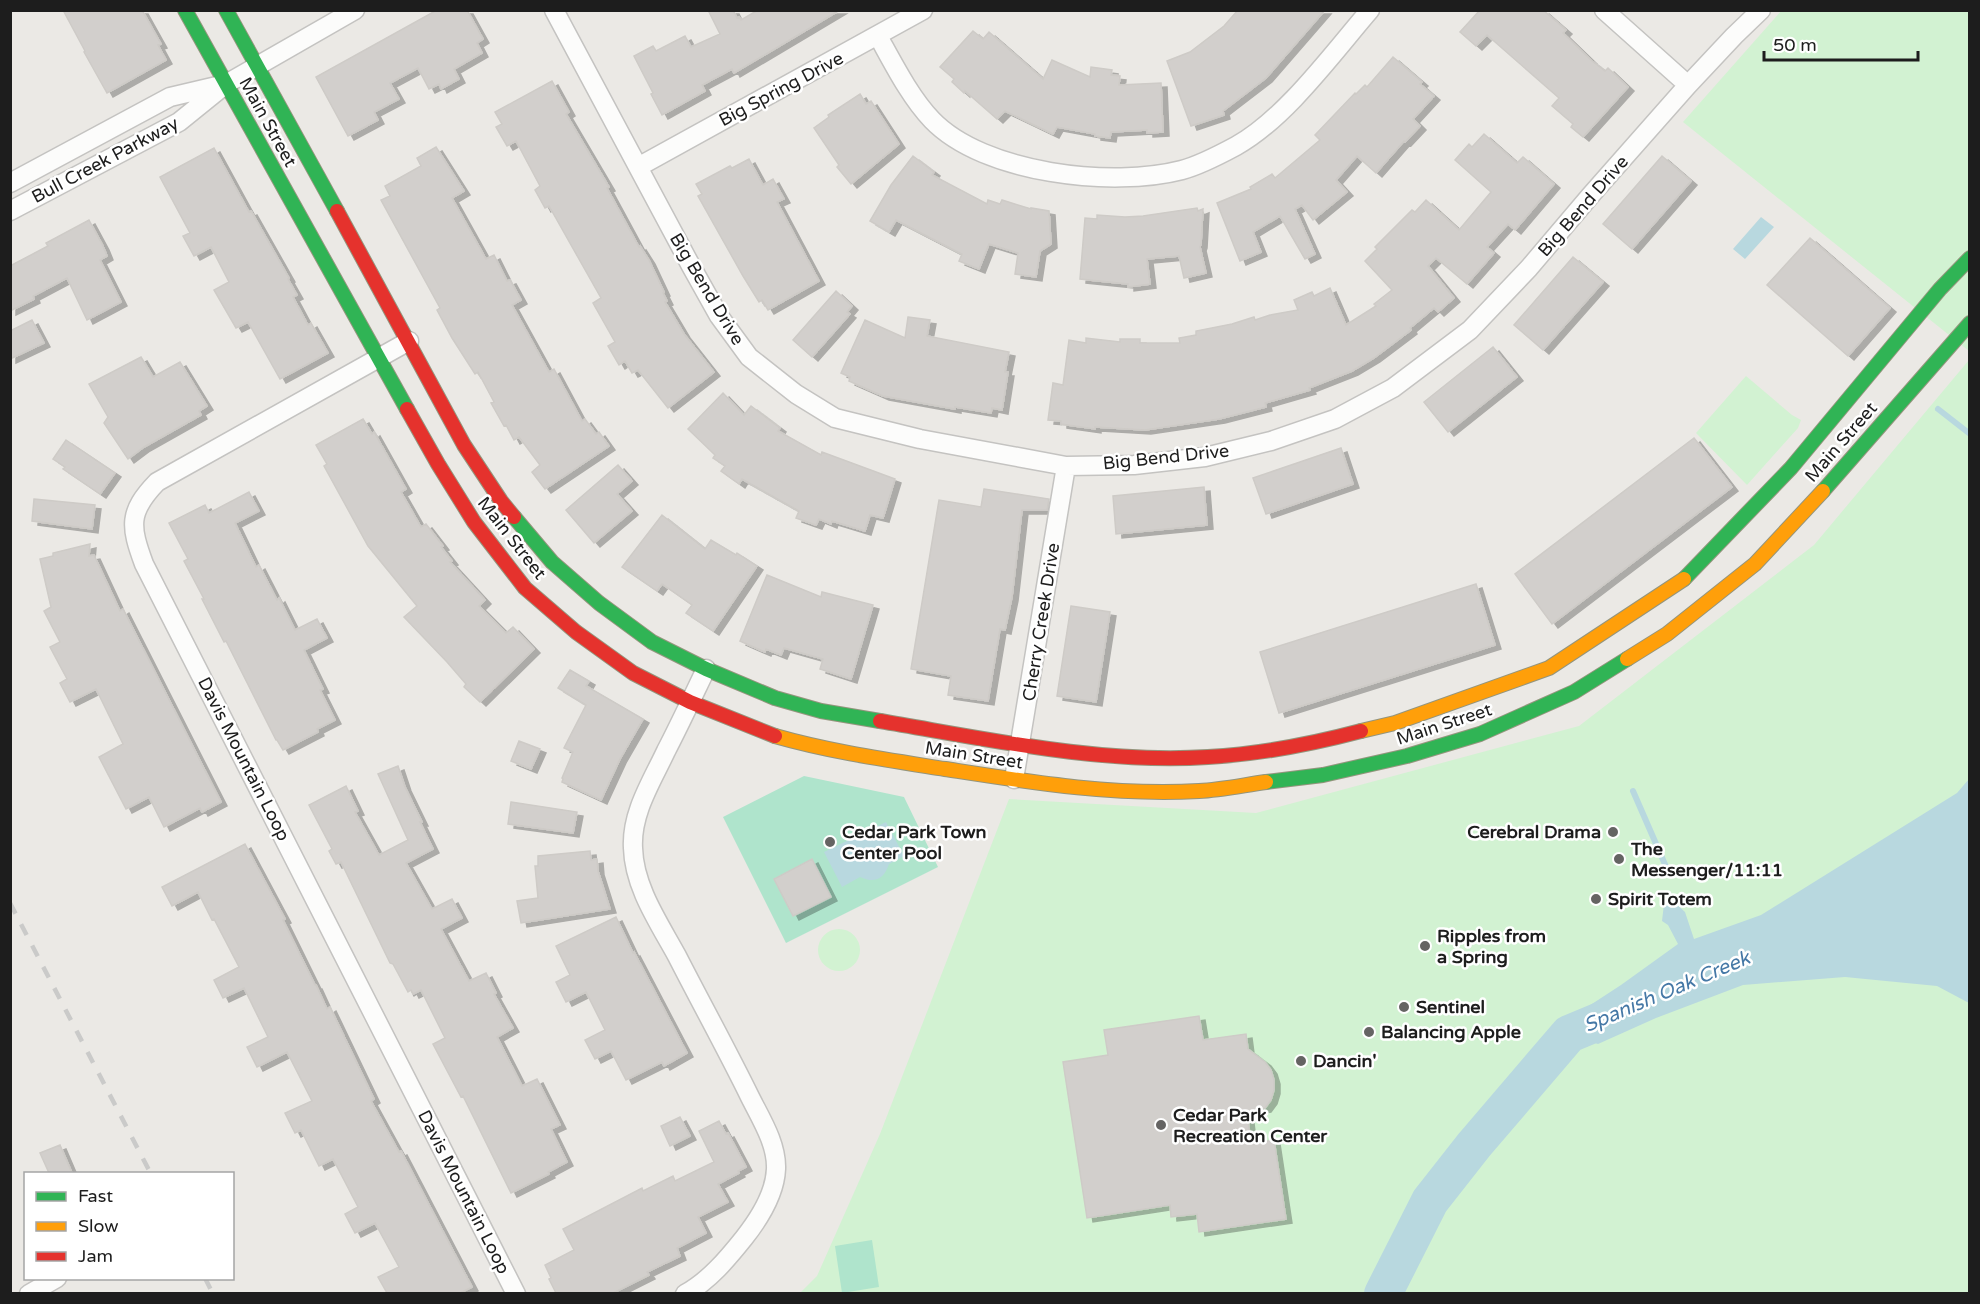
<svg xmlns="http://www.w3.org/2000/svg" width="1980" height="1304" font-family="'Varela Round',sans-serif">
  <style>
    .park { fill: #d2f2d2 }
    .pitch { fill: #afe4cc }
    .water { fill: #b8d8df }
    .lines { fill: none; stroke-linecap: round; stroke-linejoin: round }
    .stream { stroke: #b8d8df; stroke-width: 6 }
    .river { stroke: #b8d8df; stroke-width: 38 }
    .building { fill: #d2cfcc; stroke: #cecbc7; stroke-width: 1.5; filter: url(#shadow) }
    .street-casing { stroke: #c4c3c1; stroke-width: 21 }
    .fast-casing { stroke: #94957d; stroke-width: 16 }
    .slow-casing { stroke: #94957d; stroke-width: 16 }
    .jam-casing { stroke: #94957d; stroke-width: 16 }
    .street { stroke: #fcfcfb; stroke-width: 18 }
    .fast { stroke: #30b455; stroke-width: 14 }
    .slow { stroke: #ff9f0a; stroke-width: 14 }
    .jam { stroke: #e5322d; stroke-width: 14 }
    .rail { stroke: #cacac9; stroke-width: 4.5; stroke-dasharray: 12 12; stroke-linecap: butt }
    .poi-dot { fill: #656463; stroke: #fff; stroke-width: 2 }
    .labels { text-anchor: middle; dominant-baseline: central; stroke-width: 5; stroke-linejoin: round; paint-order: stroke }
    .street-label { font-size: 18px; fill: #1d1d1d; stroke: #fff }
    .poi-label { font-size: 18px; font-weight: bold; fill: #1d1d1d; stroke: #fff; text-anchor: start }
    .water-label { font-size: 20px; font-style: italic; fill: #4578a6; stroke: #fff }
  </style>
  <defs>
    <filter id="shadow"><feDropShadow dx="6" dy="4" stdDeviation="0" flood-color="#0004"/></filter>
  </defs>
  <rect width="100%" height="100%" fill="#ebe9e5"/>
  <path class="park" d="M1781,11h188v340l-286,-229z
    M1969,360v933l-1170,1 18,-18 63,-142 129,-335 247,14 323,-87 235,-181z
    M1746,376l46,39 9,5 -3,8 -51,57 -51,-52z
    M818 950a21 21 0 1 1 42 0a21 21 0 1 1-42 0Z"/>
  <path class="pitch" d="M804,776l100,21 34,70 -152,76 -63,-126z
    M872,1240l7,47 -37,6 -7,-47z"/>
  <path class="water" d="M1761,217l13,10 -29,32 -12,-10z
    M1969,779v224l-32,-17 -92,-9 -102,8 -87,33 -58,26 -9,-3 -7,-6 -13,-1 6,-19 46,-30 57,-41 -10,-19 -6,-4 2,-17 8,-4 13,12 9,27 67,-24 196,-122z
    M886,822l18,34 -15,8c-5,15 -14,20 -29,13l-18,10 -18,-35z"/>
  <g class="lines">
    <path class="stream" d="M1938,409l32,25
      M1633,791l34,78"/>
    <path class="river" d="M1383,1294l47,-93 44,-56 95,-111 48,-20"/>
  </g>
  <path class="building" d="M63,10h79l19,34 -3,1 8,15 -59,33 -23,-41 1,-1z
    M437,10h30l16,29 -6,4 5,10 -28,16 5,10 -18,10 -2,-5 -10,5 -11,-21 -28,15 9,16 -25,13 4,8 -30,16 -32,-59z
    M708,10h25l4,8 2,-1 2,3 17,-10h82l-106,63 -2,-4 -30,16 3,6 -43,24 -11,-21 2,-1 -19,-37 19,-10 3,5 29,-15 6,11 29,-13z
    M1238,10h87l-59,68 -43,33 1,4 -33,11 -24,-65 23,-9 34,-26z
    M1480,10h63l23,20 -3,3 29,28 13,10 3,-3 20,19 -45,50 -12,-10 2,-3 -21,-18 7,-8 -72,-63 -11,11 -16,-14z
    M973,31l10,8 6,-7 54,47 9,-19 38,17 1,-10 21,3 -1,5 9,1 -1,9 42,-2 2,49 -16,1v-3l-36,2 -1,6 -15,-2v-2l-38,-7 -4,7 -48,-23 -8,8 -32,-28 -1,2 -12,-11 2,-3 -14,-12z
    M1393,57l29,25 -2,2 14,12 -21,23 7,7 -15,16 -1,-1 -28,32 -19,-17 -21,24 11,12 -34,28 -11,-15 -7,4 20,45 -10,5 -25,-43 -27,16 8,20 -21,9 -23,-58 34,-14 -1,-2 22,-13 3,4 45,-38 -5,-5 40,-42 1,1 9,-9 2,2z
    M552,81l17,31 -3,2 43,73 -2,1 32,59 1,-1 9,14 15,32 -1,1 4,8 -2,1 19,32 30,38 -46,36 -30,-38 -6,3 -7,-12 -6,4 -11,-19 7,-4 -22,-39 8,-5 -52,-92 -4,2 -10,-18 5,-4 -24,-45 -9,5 -11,-19 6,-3 -7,-12z
    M860,94l6,10 5,-3 28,43 -48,40 -14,-17 2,-2 -25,-37 15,-11 -1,-2z
    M1484,134l33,29 6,-6 31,27 -39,46 -7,-6 -21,23 7,6 -27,31 -31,-26 -8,8 26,32 -16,14 -4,-4 -24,20 1,2 -37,28 -22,13 -43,17 1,2 -45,13 1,4 -47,12 -74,11 -50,-3v2l-34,-5v-3l-13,-1 5,-37 10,2 6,-45 17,3v-5l34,4v-3h20v4h40l-1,-5 17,-3v-4l36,-7 22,-7 1,3 15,-5 28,-5 -4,-10 18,-8 2,4 16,-8 16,37 30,-19 -2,-2 18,-14 -27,-29 12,-12 -2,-2 37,-37 3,2 11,-12 33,30 32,-38 -36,-32 14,-16 3,3z
    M436,147l28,44 -12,7 34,61 8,-4 13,26 3,-1 11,20 -9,5 37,67 5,-3 28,52 3,-2 11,15 3,-2 10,14 -64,43 -13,-17 8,-7 -21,-28 -5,3 -8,-15 -2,1 -13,-23 3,-1 -16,-30 -3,2 -23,-36 -15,-28 3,-2 -59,-108 9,-4 -5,-10 36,-20 -4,-8z
    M214,148l35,64 2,-1 38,67 -1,1 9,16 -4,2 15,28 3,-2 17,30 -48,26 -32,-57 -12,6 -22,-38 15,-8 -18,-35 -17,9 -11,-20 7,-3 -30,-56z
    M913,156l21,16 -2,3 55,29 1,-4 12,4 2,-4 29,9v-1l18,3 2,33 -11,7 -4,26 -21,-3 3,-21 -29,-9 -10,25 -20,-8 3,-7 -66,-34 -7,12 -19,-11 21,-36z
    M1662,156l29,25 -59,68 -29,-25z
    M749,159l14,26 10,-6 11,20 -7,3 42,79 -51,29 -6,-10 -3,2 -16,-26 -45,-80 4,-2 -6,-10 34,-18 2,2z
    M1197,208l1,3 5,-2 -2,35 -1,3 6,26 -22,5 -5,-22 -32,3 3,25 -22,3v-3l-48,-5 5,-61 12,1v-4l28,2 18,-1z
    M89,220l14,26 4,10 -7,4 21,42 -34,18 -20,-42 -34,18 1,3 -24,12v-45l38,-20 -2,-3z
    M1810,238l80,70 -42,48 -81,-71z
    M1573,257l30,25 -60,68 -29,-25z
    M836,291l16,15 -5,6 3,2 -38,43 -19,-17z
    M908,317l22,3 -3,16 82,16 -4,20h3l-6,38 -10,-2 -1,5 -36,-6v2l-72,-13 -34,-15 1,-4 -9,-4 24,-53 40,18z
    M32,320l12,23 -34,16v-28z
    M1493,347l24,30 -69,55 -24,-30z
    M141,357l12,20 27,-15 27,44 -8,5 2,4 -57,32 -16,12 -24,-36 4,-6 -19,-33z
    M723,393l21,22 7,-9 29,22 -2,3 43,24 1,-3 73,27 -12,39 -13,-3 -5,16 -33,-10 -1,3 -12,-5 -3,6 -20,-7 3,-7 -57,-32 -3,5 -18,-13 4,-5 -12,-8 2,-3 -27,-26z
    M363,419l9,15 2,-2 32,57 -5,3 20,35 5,-3 17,22 -2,1 11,14 -2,1 35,38 -6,6 27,27 7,-6 21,22 -54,53 -16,-15 2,-3 -19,-22 -43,-45 13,-11 -49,-60 -44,-80 3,-2 -11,-19z
    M1694,438l38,49 -180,137 -37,-50z
    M66,440l49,33 -15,21 -37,-25 2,-2 -12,-8z
    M1341,448l12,36 -87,30 -13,-36z
    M618,465l14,16 -15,13 15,17 -38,32 -28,-33z
    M1204,487l3,38 -91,9 -3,-38z
    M984,489l65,10 -2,11h-25l-10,87 -7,33 -5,-1 -12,72 -40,-6 3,-19 -40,-7 28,-169 42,7z
    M249,492l10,19 -24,12 21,44 3,-2 18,35 2,-2 16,32 22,-11 10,19 -23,12 19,39 -3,1 15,30 -18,9 1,3 -35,18 -6,-10h-1l-50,-99 -2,1 -22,-43h2l-20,-38 4,-2 -19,-36 36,-18 4,8z
    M34,499l61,6 -3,24 -60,-8z
    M662,515l43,34 6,-9 25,15 1,-2 20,13 -44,65 -27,-18 6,-8 -30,-21 -5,7 -35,-24z
    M90,544l-1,12 5,-1 26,56 3,-2 98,193 -19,10 -2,-4 -36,19 -15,-30 -23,12 -27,-52 24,-13 -27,-55 -26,13 -10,-19 7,-4 -17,-32 10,-5 -16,-31 7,-4 -11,-48 13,-3v-3z
    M767,575l54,22 1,-5 51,13 -22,74 -31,-10 3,-10 -39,-11 -3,7 -15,-6 -1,3 -25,-11z
    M1476,584l19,61 -216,68 -19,-61z
    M1071,606l39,6 -14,90 -39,-6z
    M570,670l19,11 -3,5 57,33 -23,40 -19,41 -39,-18 1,-3 -1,-1 11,-26 -9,-4 22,-43 -28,-17z
    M519,741l21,8 -9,20 -20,-8z
    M398,766l7,21 17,35h-2l13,27 -27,14 26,46 20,-10 10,19 -21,11 28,52 17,-8 10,20 -2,1 19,34 -16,9 25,49 15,-7 23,46 -9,4 16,33 -19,10 1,2 -38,19 -48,-97 -2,1 -28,-53 12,-6 -24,-48 -8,4 -2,-4 -3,2 -15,-28 -3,-1 -49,-101 -5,2 -7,-13 3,-2 -23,-44 37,-19 12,25 -3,1 24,43 29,-15 -30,-66z
    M511,802l66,10 -4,21 -65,-9z
    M245,844l40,75 -2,1 32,65h1l11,24 3,-2 44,92 -3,2 28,51 2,-1 71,136 -12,6h-73l-9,-16 21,-10 -24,-44 -20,10 -10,-19 13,-7 -25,-48 -14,7 -18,-36 -6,3 -10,-20 27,-12 -25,-49 -30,15 -10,-20 21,-10 -24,-49 -21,10 -9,-18 25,-13 -25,-48 -2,1 -14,-28 -26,14 -10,-19z
    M590,851l1,9 6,-1 1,12 12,38 -89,14 -4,-22 21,-3 -3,-32h3v-10z
    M812,859l19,38 -38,19 -19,-37z
    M616,917l17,36 1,-1 53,101 -23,13 -2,-4 -36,18 -15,-29 -16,8 -10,-19 20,-10 -19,-38 -20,10 -10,-20 14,-7 -14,-29z
    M1199,1016l4,24 43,-6 2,15 17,13 6,8 3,10v10l-3,10 -6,8 -18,3 4,33 23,-4 12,79 -87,13 -2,-18 -26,3 -1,-12 -83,13 -24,-156 45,-7 -4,-25z
    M680,1117l10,19 -20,10 -9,-20z
    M719,1121l7,13 2,-1 18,34 -8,4 1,2 -21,11 10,18 -30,15 8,16 -29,15 3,8 -33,16 2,3 -36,18h-57l-7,-14 2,-1 -6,-13 29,-15 -11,-21 79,-41 1,3 30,-15 2,5 39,-19 -15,-31z
    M60,1145l12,28h-23l-9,-20z"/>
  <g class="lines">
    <g class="street-casing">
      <path id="street" d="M554,10l137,256 28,50 30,41 47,37 39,24 85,21 146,27 68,-1 71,-8 66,-16 64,-22 58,-31 77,-58 59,-62 61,-72 98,-111 46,-49 27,-26
        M1604,10l84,75
        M878,36c15,27 32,61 54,84 52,54 181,68 250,50 15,-4 41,-17 54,-24 49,-27 97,-93 134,-136
        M638,167l285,-157
        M10,183l160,-86 51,-12
        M10,211l169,-89 47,-38 129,-74
        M409,341l-252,141c-29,30 -27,44 -13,82l372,730
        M1014,779l52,-313
        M29,1294l28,-16
        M685,1294c24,-13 43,-36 59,-56 15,-19 31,-44 32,-69 1,-25 -15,-50 -26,-72 -23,-47 -49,-94 -73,-141 -18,-33 -43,-69 -44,-108 -2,-35 19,-67 33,-97 14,-27 27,-55 40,-82"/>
    </g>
    <g class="fast-casing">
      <path id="fast" d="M185,10l222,399
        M226,10l111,201
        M1823,491l147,-168
        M514,517l38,45 47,41 53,39 54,27 69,29 46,13 59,10
        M1684,579l107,-111 149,-179 30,-31
        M1266,782l57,-7 84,-19 73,-22 94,-42 53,-33"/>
    </g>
    <g class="slow-casing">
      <path id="slow" d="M1627,659l40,-25 88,-70 68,-73
        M1361,731l34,-8 154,-55 135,-89
        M775,736c56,16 113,24 170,33 84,13 168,27 254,22 22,-1 45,-6 67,-9"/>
    </g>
    <g class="jam-casing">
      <path id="jam" d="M337,211l127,234 37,56 13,16
        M407,409l31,55 36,58 51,66 51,44 57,41 57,29 85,34
        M880,721c107,18 220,43 328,36 51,-3 104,-13 153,-26"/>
    </g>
    <use href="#street" class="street"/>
    <use href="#fast" class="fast"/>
    <use href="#slow" class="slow"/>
    <use href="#jam" class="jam"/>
    <path class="rail" d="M10,903l141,271
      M205,1278l8,16"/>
  </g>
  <g class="poi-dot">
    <circle cx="1613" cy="832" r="6"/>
    <circle cx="830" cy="842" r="6"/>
    <circle cx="1619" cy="859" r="6"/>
    <circle cx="1596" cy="899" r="6"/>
    <circle cx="1425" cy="946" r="6"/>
    <circle cx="1404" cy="1007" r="6"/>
    <circle cx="1369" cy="1032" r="6"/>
    <circle cx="1301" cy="1061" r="6"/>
    <circle cx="1161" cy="1125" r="6"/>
  </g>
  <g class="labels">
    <g class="street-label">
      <text transform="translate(781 89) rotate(-28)">Big Spring Drive</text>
      <text transform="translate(268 122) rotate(61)">Main Street</text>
      <text transform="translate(105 160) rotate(-28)">Bull Creek Parkway</text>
      <text transform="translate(1583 206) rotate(-49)">Big Bend Drive</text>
      <text transform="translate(707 289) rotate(59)">Big Bend Drive</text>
      <text transform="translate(1841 442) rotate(-49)">Main Street</text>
      <text transform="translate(1166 457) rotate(-6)">Big Bend Drive</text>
      <text transform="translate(512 538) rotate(52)">Main Street</text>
      <text transform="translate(1041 622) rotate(-81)">Cherry Creek Drive</text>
      <text transform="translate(1444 724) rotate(-18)">Main Street</text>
      <text transform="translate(974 755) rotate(9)">Main Street</text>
      <text transform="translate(244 759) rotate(63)">Davis Mountain Loop</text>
      <text transform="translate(464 1192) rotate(63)">Davis Mountain Loop</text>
    </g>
    <g class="poi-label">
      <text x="842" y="832">Cedar Park Town<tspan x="842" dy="21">Center Pool</tspan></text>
      <text x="1601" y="832" text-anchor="end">Cerebral Drama</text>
      <text x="1631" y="849">The<tspan x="1631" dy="21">Messenger/11:11</tspan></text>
      <text x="1608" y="899">Spirit Totem</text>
      <text x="1437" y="936">Ripples from<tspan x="1437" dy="21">a Spring</tspan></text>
      <text x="1416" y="1007">Sentinel</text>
      <text x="1381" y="1032">Balancing Apple</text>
      <text x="1313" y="1061">Dancin'</text>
      <text x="1173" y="1115">Cedar Park<tspan x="1173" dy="21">Recreation Center</tspan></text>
    </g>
    <g class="water-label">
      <text transform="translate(1667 992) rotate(-23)">Spanish Oak Creek</text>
    </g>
  </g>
  <rect width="1980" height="1304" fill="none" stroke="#1d1d1d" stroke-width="24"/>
  <rect x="24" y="1172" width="210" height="108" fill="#ffffff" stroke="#a5a5a5" stroke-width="1.5"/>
  <rect x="36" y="1192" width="30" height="9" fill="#30b455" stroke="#a5a5a5" stroke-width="1.5"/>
  <text x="78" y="1202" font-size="18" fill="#1d1d1d">Fast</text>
  <rect x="36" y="1222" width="30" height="9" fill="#ff9f0a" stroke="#a5a5a5" stroke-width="1.5"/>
  <text x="78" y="1232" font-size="18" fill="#1d1d1d">Slow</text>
  <rect x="36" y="1252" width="30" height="9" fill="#e5322d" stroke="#a5a5a5" stroke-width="1.5"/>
  <text x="78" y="1262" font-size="18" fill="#1d1d1d">Jam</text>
  <path d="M1764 51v9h154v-9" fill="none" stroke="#1d1d1d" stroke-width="3"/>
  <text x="1773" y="51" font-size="18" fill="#1d1d1d" stroke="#ffffff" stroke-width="4.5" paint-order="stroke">50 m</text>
</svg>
